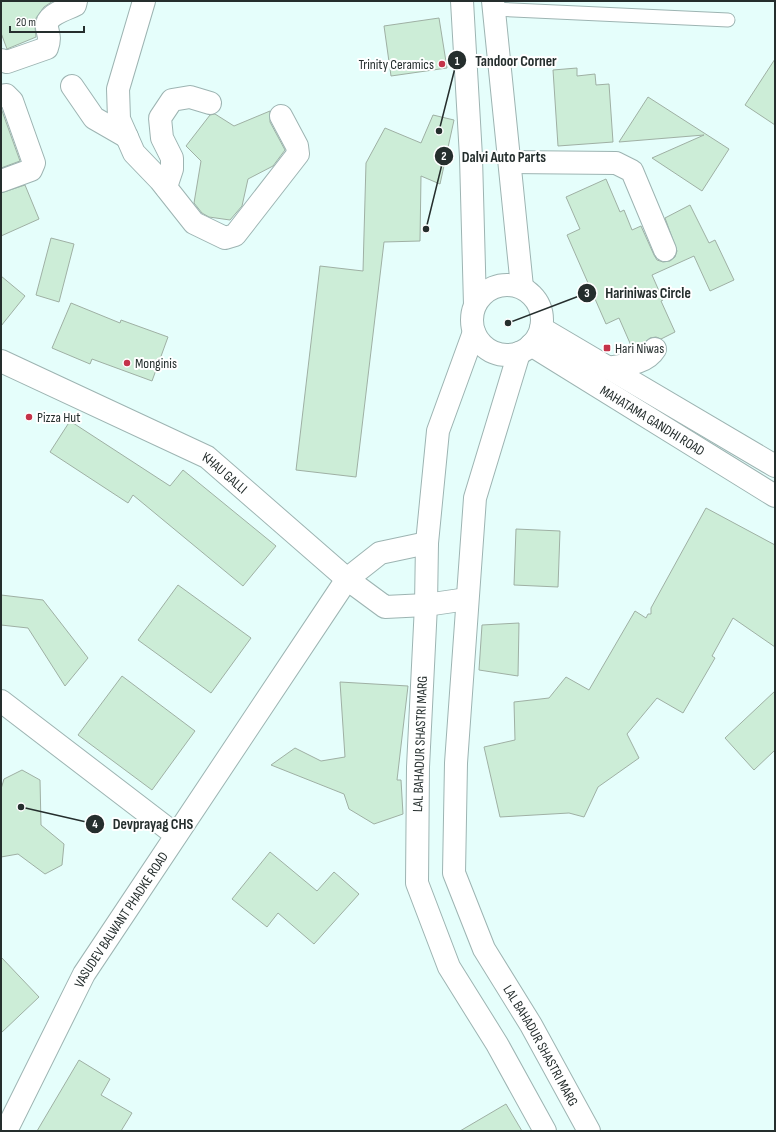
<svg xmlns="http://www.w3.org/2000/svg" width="776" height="1132" font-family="'Sofia Sans Condensed',sans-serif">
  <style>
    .building { fill: #ccedd7; stroke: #9fb0a4 }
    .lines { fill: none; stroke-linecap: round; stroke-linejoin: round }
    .service-casing { stroke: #9db4b2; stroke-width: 15 }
    .minor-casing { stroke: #9db4b2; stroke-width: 24 }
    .secondary-casing { stroke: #9db4b2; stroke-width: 24 }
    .primary-casing { stroke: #9db4b2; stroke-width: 24 }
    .service { stroke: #fff; stroke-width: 13 }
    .minor { stroke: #fff; stroke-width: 22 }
    .secondary { stroke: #fff; stroke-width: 22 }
    .primary { stroke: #fff; stroke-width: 22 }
    .poi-dot { fill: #c43349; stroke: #fff; stroke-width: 1.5 }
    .labels { text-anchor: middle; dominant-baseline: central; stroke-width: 4; stroke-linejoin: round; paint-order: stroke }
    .poi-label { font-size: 14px; fill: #252e2d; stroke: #fff; text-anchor: start }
    .street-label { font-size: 14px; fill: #252e2d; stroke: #fff }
    .leader { fill: none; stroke: #252e2d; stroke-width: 1.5 }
    .callout-dot { fill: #252e2d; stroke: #fff; stroke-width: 1.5 }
    .mark-label { font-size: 12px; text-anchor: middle; font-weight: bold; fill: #fff }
    .callout-label { font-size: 15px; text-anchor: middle; font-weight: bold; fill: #252e2d; stroke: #fff; stroke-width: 4; stroke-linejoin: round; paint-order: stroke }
  </style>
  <rect width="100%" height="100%" fill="#e5fefb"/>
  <path class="building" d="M1,1h52l-9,6 -8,11 -1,9 1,10 -29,12 -6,-16z
    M439,18l8,50 -56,8 -7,-50z
    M775,59v66l-30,-20z
    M577,68v8l18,-2 1,11 13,-1 4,58 -55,4 -5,-76z
    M648,97l81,52 -27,42 -50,-33 52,-23 -85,7z
    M1,108l19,53 -19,7z
    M270,111v11l15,28 -12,16 -25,13 -6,27 -12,14 -21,-3 -7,-4 -8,-10 7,-42 -15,-15 24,-31 5,-1 19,12z
    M433,115l21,5 -14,64 -19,-8 -1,65 -36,1 -28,235 -60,-7 24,-204 43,5 3,-108 19,-35 36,15z
    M606,179l14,33 4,-2 8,20 9,-4 13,29 3,5 6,2 7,-1 5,-4 2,-6 -12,-33 25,-13 19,38 6,-3 19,40 -24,11 -16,-35 -42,19 11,25 -2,1 14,31 -14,7 -5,-2 -6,1 -11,9 -6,3 -14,-32 -13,6 -39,-89 13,-6 -14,-32z
    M25,185l14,34 -38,17v-43z
    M51,238l23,6 -15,58 -23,-7z
    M1,276l24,20 -24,30z
    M71,303l49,20 1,-3 47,17 -16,44 -60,-22 -2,5 -38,-16z
    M70,421l100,65 13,-16 93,76 -33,40 -110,-91 -5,8 -78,-51z
    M706,508l69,37v102l-42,-29 -21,38 3,2 -32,55 -26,-15 -30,36 12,24 -41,29 -14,30 -15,-4 -69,4 -16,-70 31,-7 -1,-38 35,-4 17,-21 23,13 46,-79 11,7 2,-4h3v-6z
    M516,529l44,2 -2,56 -44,-2z
    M178,585l73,53 -40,55 -73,-53z
    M1,595l42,5 45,58 -23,28 -37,-58 -27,-3z
    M519,623l-1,53 -39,-6 3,-45z
    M122,676l73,55 -43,59 -74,-55z
    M340,682l68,4 -11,94h4l2,34 -29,10 -25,-15 -5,-15 -73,-29 24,-17 26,13 24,-4z
    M775,691v59l-21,20 -29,-32z
    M22,770l18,10 1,45 23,19 -2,21 -17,9 -27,-20 -17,3v-68l3,-10z
    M270,852l47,39 17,-19 25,22 -45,50 -36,-31 -11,14 -35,-28z
    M1,957l38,40 -38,36z
    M79,1060l31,19 -9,16 31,18 -11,18h-84z
    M506,1104l16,27h-62z"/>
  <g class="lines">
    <g class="service-casing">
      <path id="service" d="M494,9l234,11"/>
    </g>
    <g class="minor-casing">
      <g id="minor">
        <path d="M144,1l-26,88 1,30 15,34 26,27 34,43 31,15 10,-3 63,-81 -1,-8 -16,-30"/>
        <path d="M1,60l6,2 40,-14c3,-8 2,-12 0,-20 -2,-13 18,-18 28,-23l1,-4"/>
        <path d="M72,86l22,32 33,19"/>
        <path d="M1,96l5,-1 6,6 22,62 -3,7 -30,11"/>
        <path d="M510,162l106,1 16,8 33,79"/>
        <path d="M166,187l6,-18v-11l-10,-20 -2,-20 12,-18 18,-3 20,6"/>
        <path id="s1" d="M1,361l206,96 140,122 38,28 41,-2 41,-6"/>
        <path d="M608,368c16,-3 38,-4 47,-19"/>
        <path d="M1,701l175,134"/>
        <path id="s2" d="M6,1131l78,-157 263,-395 33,-26 47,-10"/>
      </g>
    </g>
    <g class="secondary-casing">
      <g id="secondary">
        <path d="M541,328l234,138"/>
        <path id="s3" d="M531,345l244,151"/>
      </g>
    </g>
    <g class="primary-casing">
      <g id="primary">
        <path d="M462,1l9,156 4,148"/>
        <path d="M493,1l29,286"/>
        <circle cx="507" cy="320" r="35"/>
        <path d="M474,332l-36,99 -11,112 -1,62 -8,162 -1,116 32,84 48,77 48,87"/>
        <path id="s4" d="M519,353l-44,145 -19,265 -2,110 30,76 47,76 58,106"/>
      </g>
    </g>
    <use href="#service" class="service"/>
    <use href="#minor" class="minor"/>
    <use href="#secondary" class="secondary"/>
    <use href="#primary" class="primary"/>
  </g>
  <g class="poi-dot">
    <circle cx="442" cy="64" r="4"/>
    <rect x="603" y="344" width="8" height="8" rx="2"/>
    <circle cx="127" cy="363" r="4"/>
    <circle cx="29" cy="417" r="4"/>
  </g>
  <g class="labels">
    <g class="poi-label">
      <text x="434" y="64" text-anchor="end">Trinity Ceramics</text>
      <text x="615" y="348">Hari Niwas</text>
      <text x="135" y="363">Monginis</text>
      <text x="37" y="417">Pizza Hut</text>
    </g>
    <g class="street-label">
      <text stroke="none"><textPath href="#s3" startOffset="143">MAHATAMA GANDHI ROAD</textPath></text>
      <text stroke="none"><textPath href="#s1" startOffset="251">KHAU GALLI</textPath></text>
      <text transform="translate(420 744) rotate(-88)">LAL BAHADUR SHASTRI MARG</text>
      <text stroke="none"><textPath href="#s2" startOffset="241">VASUDEV BALWANT PHADKE ROAD</textPath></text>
      <text stroke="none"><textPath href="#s4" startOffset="721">LAL BAHADUR SHASTRI MARG</textPath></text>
    </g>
  </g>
  <path class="leader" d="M439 131L457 60M426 229L444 156M508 323L587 293M21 807L95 824"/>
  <g class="callout-dot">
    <circle cx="439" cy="131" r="4"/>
    <circle cx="426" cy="229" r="4"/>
    <circle cx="508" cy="323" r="4"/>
    <circle cx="21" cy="807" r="4"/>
    <circle cx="457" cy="60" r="10"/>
    <circle cx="444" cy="156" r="10"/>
    <circle cx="587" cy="293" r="10"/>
    <circle cx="95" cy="824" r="10"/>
  </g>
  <g class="mark-label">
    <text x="457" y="65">1</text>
    <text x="444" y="160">2</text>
    <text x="587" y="297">3</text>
    <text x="95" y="828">4</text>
  </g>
  <g class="callout-label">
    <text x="516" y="66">Tandoor Corner</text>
    <text x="504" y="162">Dalvi Auto Parts</text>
    <text x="648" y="298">Hariniwas Circle</text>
    <text x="153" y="829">Devprayag CHS</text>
  </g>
  <rect width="776" height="1132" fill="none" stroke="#252e2d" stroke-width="4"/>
  <path d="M10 26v6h74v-6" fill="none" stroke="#252e2d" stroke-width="2"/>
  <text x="16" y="26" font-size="12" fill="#252e2d" stroke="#ffffff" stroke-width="3" paint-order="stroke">20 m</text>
</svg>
